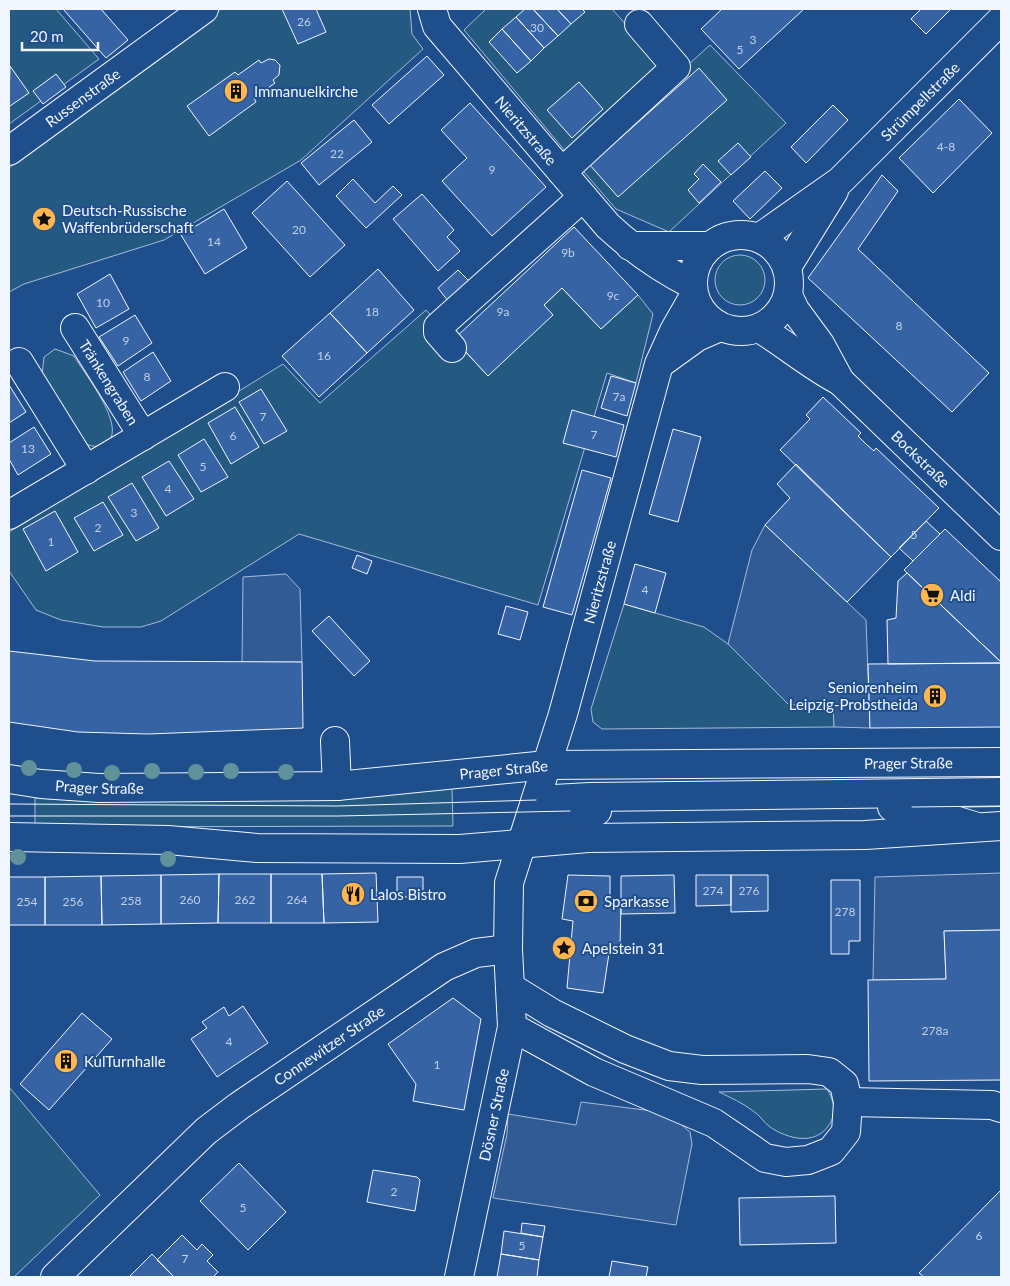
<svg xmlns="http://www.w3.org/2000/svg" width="1010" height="1286" font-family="Lato,sans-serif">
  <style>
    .green { fill: #245a82; stroke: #a8bbd7 }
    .parking { fill: #305b95; stroke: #a8bbd7 }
    .building { fill: #3563a3; stroke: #f2f6ff }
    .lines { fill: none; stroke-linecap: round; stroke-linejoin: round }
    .minor-casing { stroke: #f2f6ff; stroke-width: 30 }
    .major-casing { stroke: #f2f6ff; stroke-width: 30 }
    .minor { stroke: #1f4e8c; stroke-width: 28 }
    .major { stroke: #1f4e8c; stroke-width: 28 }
    .tram { stroke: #f2f6ff; stroke-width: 1 }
    .tree { fill: #61919a }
    .labels { text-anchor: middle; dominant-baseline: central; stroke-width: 4; stroke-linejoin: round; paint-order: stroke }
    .number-label { font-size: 12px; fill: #c3d1e8 }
    .poi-label { font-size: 15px; fill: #f2f6ff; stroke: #1f4e8c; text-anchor: start }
    .street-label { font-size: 15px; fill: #f2f6ff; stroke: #1f4e8c }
  </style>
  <rect width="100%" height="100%" fill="#1f4e8c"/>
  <path class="green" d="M9,9h47l43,50 -90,65z
    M221,9h189l2,25 11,15 -122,111 -137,80 -140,44 -15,8v-124z
    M486,9h126l52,58 -98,85 -102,-122z
    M710,45l76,78 -117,109 -53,-23 -38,-44z
    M715 280a25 25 0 1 1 50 0a25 25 0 1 1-50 0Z
    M562,288l39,41 37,-34 15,19 -17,69 -29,-10 -69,232 -239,-71 -138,87 -20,6h-38l-42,-7 -25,-10 -27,-39v-39l274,-168 37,39 106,-93 62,66 56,-71z
    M55,349l19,7c10,17 52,69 34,86 -6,6 -15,5 -22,2l-44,-69 2,-18z
    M624,604l80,23 24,17 61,61 44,-3 1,25 -232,2 -9,-7 -2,-13z
    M452,788l1,38 -418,1v-29l42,2z
    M9,1087l91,108 -86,82h-5z
    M827,1089c7,12 10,24 2,36 -14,21 -41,14 -59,2 -6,-4 -10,-12 -17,-16 -10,-8 -22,-13 -34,-19z"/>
  <path class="parking" d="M765,525l101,95 4,108 -36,-1 -1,-25 -44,3 -61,-61 24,-94z
    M286,574l14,15 2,73h-60l1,-85z
    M1001,873v57l-57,1 2,48 -73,1 2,-103z
    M581,1102l72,9 21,7 16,14 2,12 -16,81 -183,-27 14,-64 1,-20 68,11z"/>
  <path class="building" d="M63,9h38l27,31 -22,18z
    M282,9h34l10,23 -28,12z
    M525,9h8l25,27 -14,12 -28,-31z
    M533,9h24l14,15 -13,12z
    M557,9h25l3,3 -14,12z
    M722,9h82l-65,60 -38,-40z
    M921,9h30l-25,25 -15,-15z
    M516,17l28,31 -13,13 -29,-32z
    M502,29l29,32 -14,12 -28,-31z
    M427,56l17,19 -55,49 -17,-19z
    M269,59l6,1 5,5 -1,10 -6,5 2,3 -21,15 2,4 -47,34 -22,-30 48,-34 3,3 21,-15 2,3z
    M10,66l19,27 -19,13 -1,-2z
    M699,68l28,32 -109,97 -28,-32z
    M56,74l10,13 -23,17 -10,-13z
    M579,82l24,27 -31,29 -25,-28z
    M959,99l33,34 -59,60 -34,-35z
    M470,103l76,84 -54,49 -50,-55 25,-23 -26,-28z
    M833,105l15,15 -42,43 -15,-16z
    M354,120l18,22 -53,43 -18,-22z
    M738,143l13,14 -20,18 -13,-14z
    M703,164l18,18 -22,21 -11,-13 11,-11 -5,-5z
    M765,171l17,17 -32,31 -17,-18z
    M882,175l16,16 -40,58 131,124 -37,39 -144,-134z
    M353,179l22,24 18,-17 9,9 -36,33 -30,-32z
    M287,181l58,64 -35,32 -58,-64z
    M422,194l32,36 -7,7 13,14 -22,20 -45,-52z
    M224,209l23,39 -42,26 -24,-39z
    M574,227l64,68 -37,34 -39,-41 -18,17 9,10 -65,61 -34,-37z
    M378,269l36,41 -47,43 -37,-40z
    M458,270l12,12 -22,19 -10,-13z
    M110,274l19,35 -33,19 -19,-34z
    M330,313l37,40 -48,44 -37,-41z
    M135,315l17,28 -34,23 -19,-29z
    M153,352l18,29 -30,20 -18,-29z
    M611,376l25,7 -9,33 -26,-8z
    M9,385l17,27 -17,11z
    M261,389l26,42 -23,13 -25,-42z
    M823,397l38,36 -3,3 9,9 7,6 2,-3 63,60 -48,49 -111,-107 30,-31 -4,-4z
    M235,407l24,40 -28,17 -23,-41z
    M572,410l52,15 -8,32 -53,-14z
    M34,427l17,27 -33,21 -9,-16v-16z
    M673,429l28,8 -23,85 -29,-8z
    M204,439l24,38 -27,15 -23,-37z
    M169,461l25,38 -28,17 -24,-39z
    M796,464l95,93 -44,45 -82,-77 25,-27 -13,-14z
    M582,470l29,8 -39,137 -29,-8z
    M132,483l27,45 -23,13 -28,-44z
    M103,502l20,33 -29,16 -20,-33z
    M55,511l23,41 -32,19 -23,-42z
    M926,521l14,13 -27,27 -14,-13z
    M945,529l56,53v80l-97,-92z
    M357,555l15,6 -5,13 -15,-6z
    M635,564l31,9 -11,40 -31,-9z
    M907,573l94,89v1l-113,1 -1,-44 9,-2 2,-37z
    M506,606l22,6 -8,28 -22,-6z
    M329,616l41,45 -16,15 -42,-45z
    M9,651l86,10 207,1 1,66 -155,6 -70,-2 -69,-10z
    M1001,663v64l-131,1 -2,-64z
    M376,873l2,49 -54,1 -2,-49z
    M219,874l-1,49 -57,1v-49z
    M219,874h52v49h-53z
    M271,874h51l2,49h-53z
    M161,875v49l-59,1 -1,-49z
    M568,875l42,1v26l11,1 -1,43 -10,1 -7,46 -36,-5 6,-67 -11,-2z
    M674,875l1,38 -54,1v-38z
    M696,875h35v30l-35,1z
    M731,875h37v36l-37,1z
    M101,876l1,49h-57v-48z
    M9,877h36v48h-36z
    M397,877h26v20h-26z
    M831,880h29v61h-11v13h-18z
    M1001,930v150l-132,1 -1,-101 78,-1 -2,-48z
    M453,998l28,21 -17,91 -51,-9 3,-17 -28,-40z
    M243,1006l25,37 -51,34 -26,-38 16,-11 -5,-6 22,-15 5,9z
    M82,1013l30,26 -63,71 -29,-26z
    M239,1163l47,49 -38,38 -48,-49z
    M373,1170l44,7 3,3 -5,31 -48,-9z
    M1001,1190v87h-77l-5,-4z
    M835,1196l1,47 -96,2 -1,-47z
    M522,1223l23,3 -2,11 -22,-4z
    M504,1231l39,6 -4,23 -38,-6z
    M182,1235l15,15 5,-6 11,11 -6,6 11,11 -5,5h-39l-17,-17z
    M152,1254l22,23h-45z
    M501,1254l38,6 -2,17h-40z
    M612,1261l36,6 -2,10h-37z"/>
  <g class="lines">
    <g class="minor-casing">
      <g id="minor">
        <path id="s1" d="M432,9l5,17 171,200c26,24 53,43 85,59"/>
        <path id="s2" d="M9,151l195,-142"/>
        <path d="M562,172l114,-105 -37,-43"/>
        <circle cx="741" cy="283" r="48"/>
        <path id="s3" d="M759,238l81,-57 161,-161"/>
        <path d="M630,246h80"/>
        <path d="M787,267l47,-76"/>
        <path d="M788,295l7,15 25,34 20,37"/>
        <path id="s4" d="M75,328l68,108"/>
        <path id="s5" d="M759,328c28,17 52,38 81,53l161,155"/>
        <path d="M452,348l-14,-16v-5l145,-130"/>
        <path d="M19,362l67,108"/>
        <path d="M661,363l36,-26 23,-10"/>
        <path d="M9,515l216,-128"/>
        <path d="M335,741l2,45"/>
        <path d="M536,800l54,-3 411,-5"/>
        <path d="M892,807h20l62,19"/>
        <path d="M523,843l47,-32h27"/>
        <path d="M510,987l42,26 73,36 44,17 33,4 106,-1 21,3 15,12 4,18 -2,30 -15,19 -23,9 -22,2 -21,-4 -51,-35 -120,-51 -82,-45"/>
        <path d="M848,1102l144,3 9,3"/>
        <path id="s6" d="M55,1277l151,-146 33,-25 205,-139 32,-14 32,-4"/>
        <path id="s7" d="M459,1277l53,-250 -4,-78 1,-66 54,-169 96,-350 15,-33 20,-35"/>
      </g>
    </g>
    <g class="major-casing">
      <g id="major">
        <path id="s8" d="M9,779l32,5 58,4 238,-2 210,-21 454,-3"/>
        <path d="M9,837l159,3 89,8 203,1 128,-11 277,-3 136,-9"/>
      </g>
    </g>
    <use href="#minor" class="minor"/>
    <use href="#major" class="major"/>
    <path class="tram" d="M9,804l328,2 199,-6
      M912,807l89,-1
      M9,816h329l232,-5"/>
  </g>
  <g class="tree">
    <circle cx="29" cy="768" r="8"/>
    <circle cx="74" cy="770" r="8"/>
    <circle cx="152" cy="771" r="8"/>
    <circle cx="231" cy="771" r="8"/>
    <circle cx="196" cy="772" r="8"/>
    <circle cx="286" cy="772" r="8"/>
    <circle cx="112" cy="773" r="8"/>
    <circle cx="18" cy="857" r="8"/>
    <circle cx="168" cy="859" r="8"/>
  </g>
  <defs>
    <g id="building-disc" transform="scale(1.25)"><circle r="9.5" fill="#ffb74d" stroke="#1f4e8c"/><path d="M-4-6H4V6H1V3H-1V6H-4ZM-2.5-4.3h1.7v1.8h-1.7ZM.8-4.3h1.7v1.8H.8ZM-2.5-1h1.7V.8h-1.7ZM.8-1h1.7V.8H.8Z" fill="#111"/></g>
    <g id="sight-disc" transform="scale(1.25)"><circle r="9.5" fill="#ffb74d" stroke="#1f4e8c"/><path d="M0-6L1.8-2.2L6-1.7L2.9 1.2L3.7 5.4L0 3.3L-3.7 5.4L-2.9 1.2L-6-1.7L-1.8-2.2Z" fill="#111"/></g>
    <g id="supermarket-disc" transform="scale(1.25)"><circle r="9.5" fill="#ffb74d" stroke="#1f4e8c"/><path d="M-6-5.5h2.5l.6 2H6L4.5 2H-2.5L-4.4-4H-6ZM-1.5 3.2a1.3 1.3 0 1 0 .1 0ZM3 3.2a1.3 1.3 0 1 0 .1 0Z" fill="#111"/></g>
    <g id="restaurant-disc" transform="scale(1.25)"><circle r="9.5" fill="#ffb74d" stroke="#1f4e8c"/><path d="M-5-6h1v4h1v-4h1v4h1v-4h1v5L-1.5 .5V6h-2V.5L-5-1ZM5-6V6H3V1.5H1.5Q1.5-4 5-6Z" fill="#111"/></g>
    <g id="bank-disc" transform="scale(1.25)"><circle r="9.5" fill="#ffb74d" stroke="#1f4e8c"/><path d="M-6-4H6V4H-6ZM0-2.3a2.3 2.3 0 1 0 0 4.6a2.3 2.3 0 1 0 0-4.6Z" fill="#111"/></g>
  </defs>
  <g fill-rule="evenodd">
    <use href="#building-disc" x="236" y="91"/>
    <use href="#sight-disc" x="44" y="219"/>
    <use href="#supermarket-disc" x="932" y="595"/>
    <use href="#building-disc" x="935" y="696"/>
    <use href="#restaurant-disc" x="353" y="894"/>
    <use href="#bank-disc" x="586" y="901"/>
    <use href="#sight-disc" x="564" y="948"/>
    <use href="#building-disc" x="66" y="1061"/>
  </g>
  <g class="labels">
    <g class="number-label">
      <text x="304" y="21">26</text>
      <text x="537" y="27">30</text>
      <text x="753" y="39">3</text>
      <text x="740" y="49">5</text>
      <text x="946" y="146">4-8</text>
      <text x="337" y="153">22</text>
      <text x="492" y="169">9</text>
      <text x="299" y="229">20</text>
      <text x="214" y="241">14</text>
      <text x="568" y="252">9b</text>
      <text x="613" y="295">9c</text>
      <text x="103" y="302">10</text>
      <text x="372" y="311">18</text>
      <text x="503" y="311">9a</text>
      <text x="899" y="325">8</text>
      <text x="126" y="340">9</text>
      <text x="324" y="355">16</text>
      <text x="147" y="376">8</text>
      <text x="619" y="396">7a</text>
      <text x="263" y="416">7</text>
      <text x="594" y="434">7</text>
      <text x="233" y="435">6</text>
      <text x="28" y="448">13</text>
      <text x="203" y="466">5</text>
      <text x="168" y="488">4</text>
      <text x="134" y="512">3</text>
      <text x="98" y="527">2</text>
      <text x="914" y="534">5</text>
      <text x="51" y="541">1</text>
      <text x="645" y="589">4</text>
      <text x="713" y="890">274</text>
      <text x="749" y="890">276</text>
      <text x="190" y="899">260</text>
      <text x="245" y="899">262</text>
      <text x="297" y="899">264</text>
      <text x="131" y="900">258</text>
      <text x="27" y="901">254</text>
      <text x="73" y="901">256</text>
      <text x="845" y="911">278</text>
      <text x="935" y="1030">278a</text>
      <text x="229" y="1041">4</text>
      <text x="437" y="1064">1</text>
      <text x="394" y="1191">2</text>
      <text x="243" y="1207">5</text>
      <text x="979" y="1235">6</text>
      <text x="522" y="1245">5</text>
      <text x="185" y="1258">7</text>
    </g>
    <g class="poi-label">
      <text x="254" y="91">Immanuelkirche</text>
      <text x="62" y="210">Deutsch-Russische<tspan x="62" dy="17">Waffenbrüderschaft</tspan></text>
      <text x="950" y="595">Aldi</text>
      <text x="918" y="687" text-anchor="end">Seniorenheim<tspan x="918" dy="17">Leipzig-Probstheida</tspan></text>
      <text x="370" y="894">Lalos Bistro</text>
      <text x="604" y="901">Sparkasse</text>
      <text x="582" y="948">Apelstein 31</text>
      <text x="84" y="1061">KulTurnhalle</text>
    </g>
    <g class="street-label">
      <text stroke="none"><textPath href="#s2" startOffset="91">Russenstraße</textPath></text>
      <text stroke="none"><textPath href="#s3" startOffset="212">Strümpellstraße</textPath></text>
      <text stroke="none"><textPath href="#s1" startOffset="155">Nieritzstraße</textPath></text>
      <text stroke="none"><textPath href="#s4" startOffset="64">Tränkengraben</textPath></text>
      <text stroke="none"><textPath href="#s5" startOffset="209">Bockstraße</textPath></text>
      <text stroke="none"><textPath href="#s7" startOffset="714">Nieritzstraße</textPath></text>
      <text stroke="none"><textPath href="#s8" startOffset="901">Prager Straße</textPath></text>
      <text stroke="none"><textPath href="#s8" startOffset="496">Prager Straße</textPath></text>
      <text stroke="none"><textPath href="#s8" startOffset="91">Prager Straße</textPath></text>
      <text stroke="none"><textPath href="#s6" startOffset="360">Connewitzer Straße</textPath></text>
      <text stroke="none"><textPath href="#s7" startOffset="166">Dösner Straße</textPath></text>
    </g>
  </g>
  <rect width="1010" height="1286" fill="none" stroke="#f2f6ff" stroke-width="20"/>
  <path d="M22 42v8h76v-8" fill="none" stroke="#f2f6ff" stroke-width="2.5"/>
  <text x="30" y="42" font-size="15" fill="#f2f6ff" stroke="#1f4e8c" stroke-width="4" paint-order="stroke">20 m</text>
</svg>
